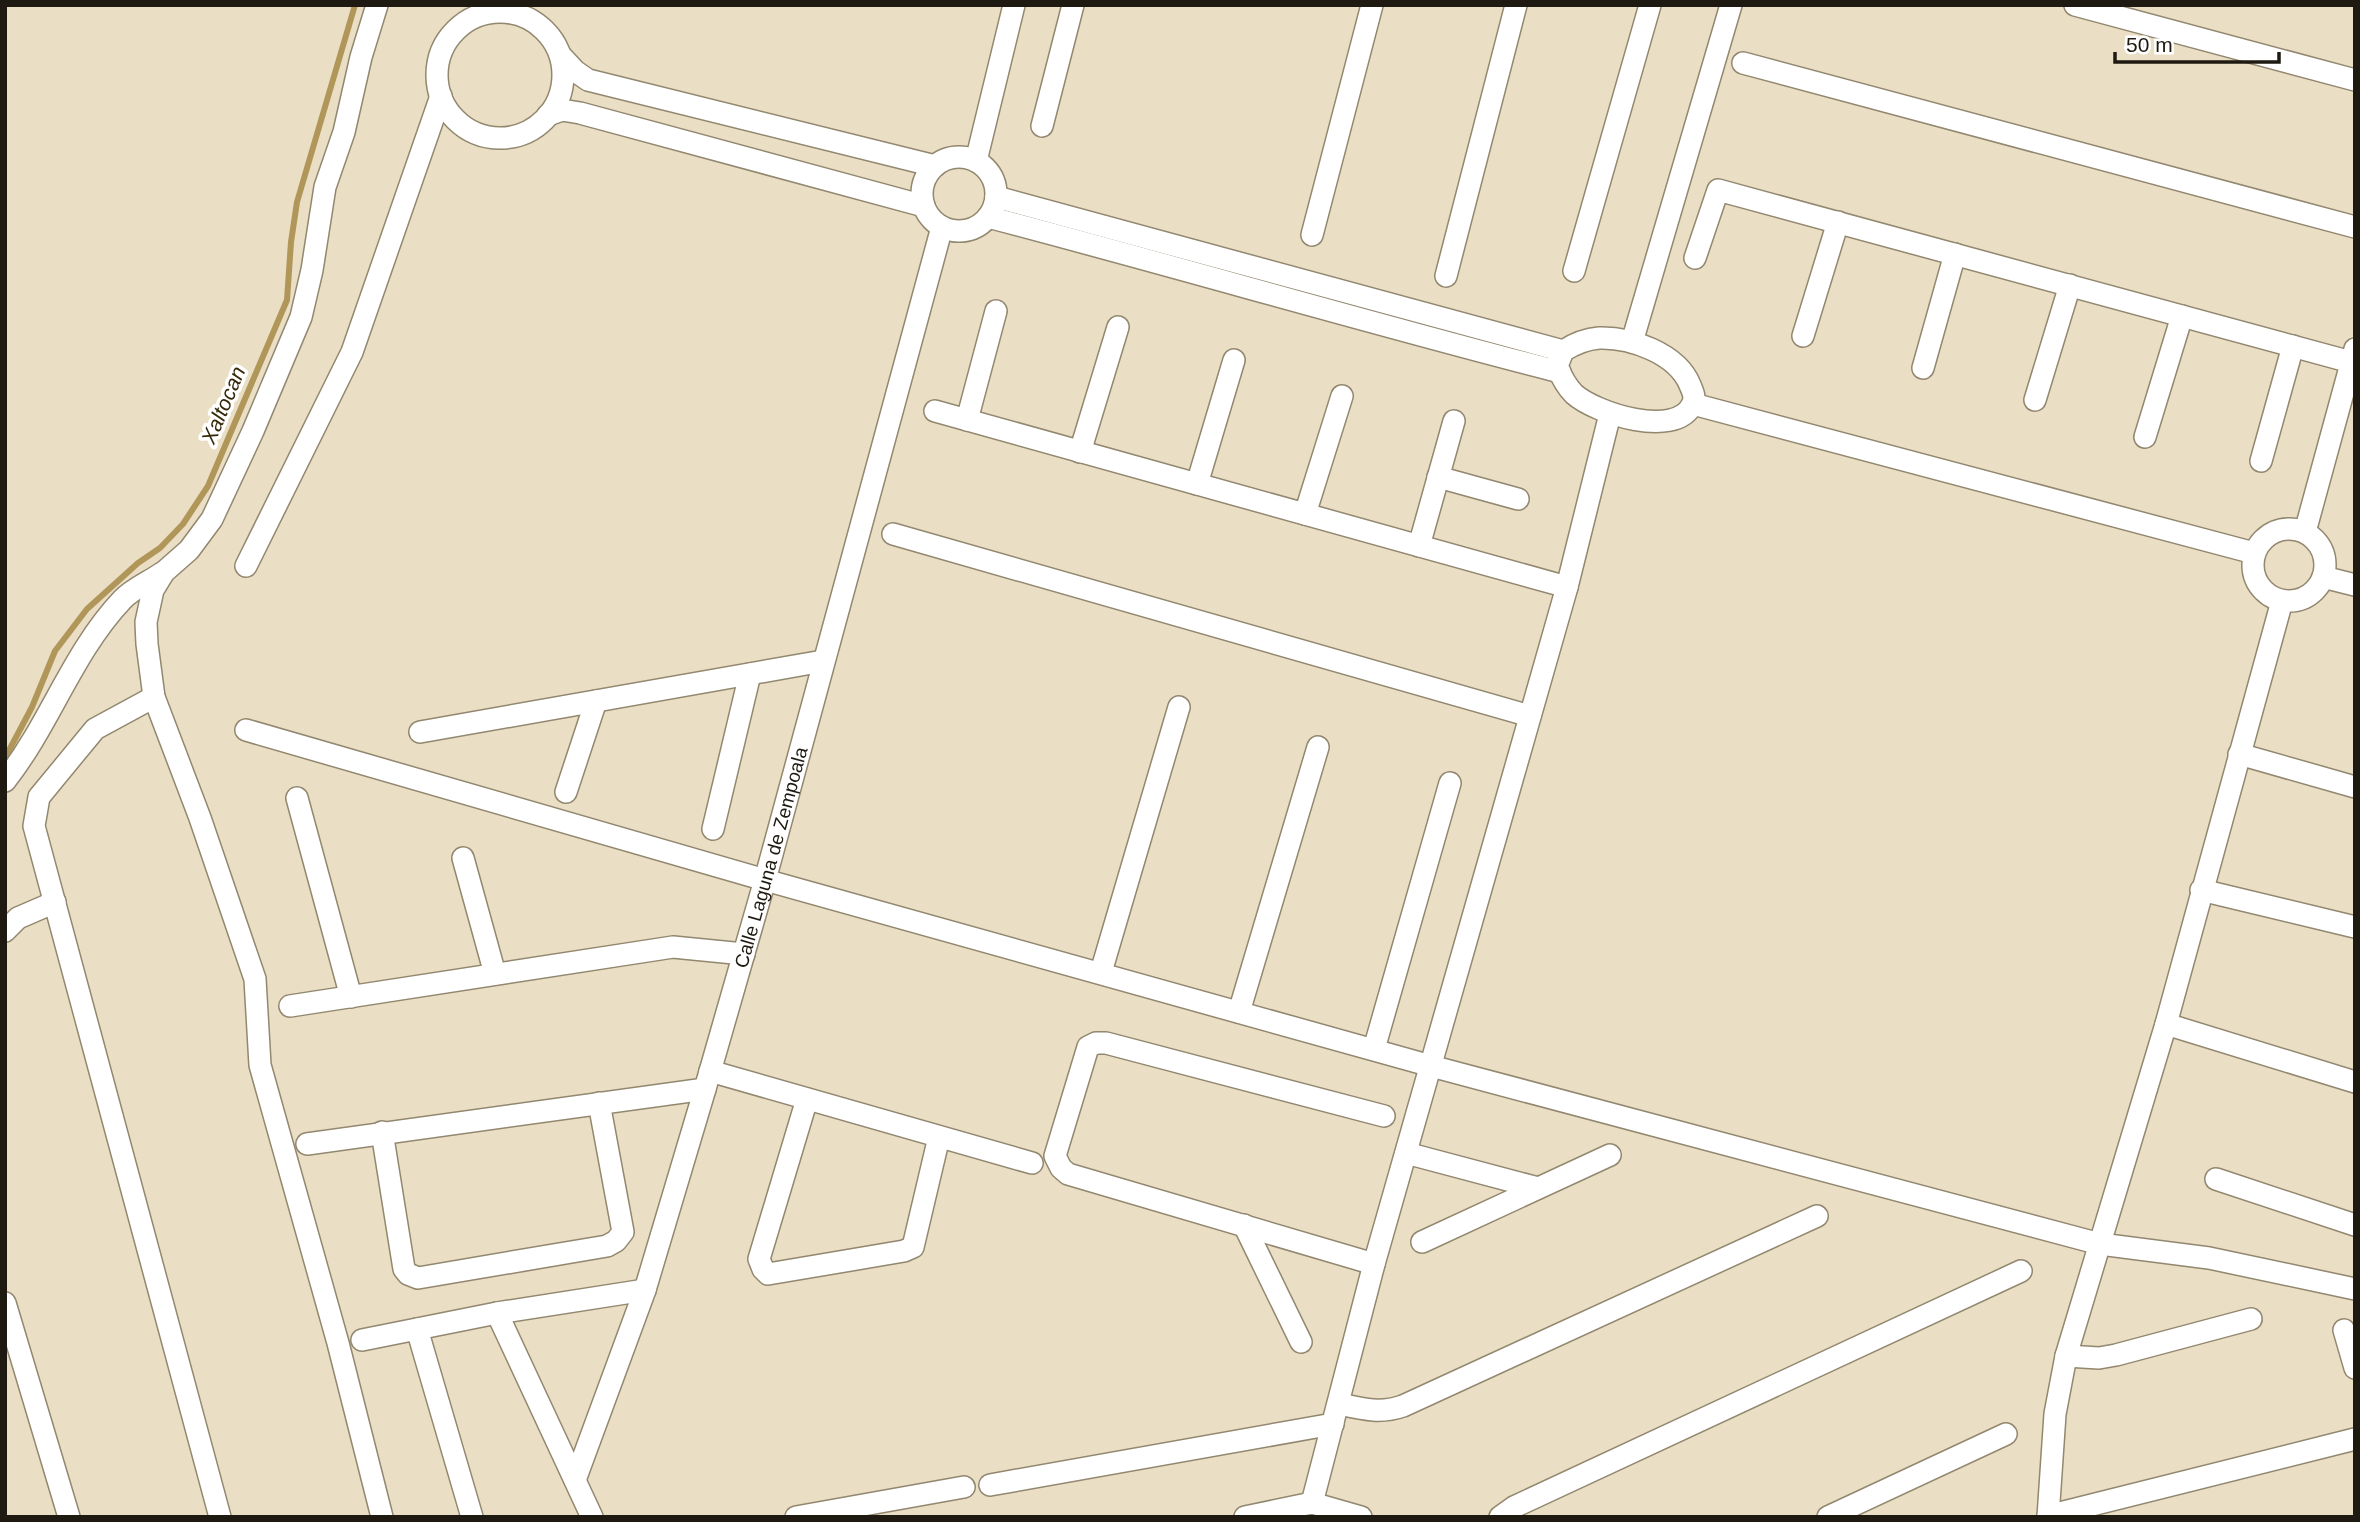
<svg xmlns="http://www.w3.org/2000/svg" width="2360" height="1522" font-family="Arial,sans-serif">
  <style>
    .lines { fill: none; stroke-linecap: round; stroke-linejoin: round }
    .stream { stroke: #b19659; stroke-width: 6 }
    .minor-casing { stroke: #92876f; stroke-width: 24 }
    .minor { stroke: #fff; stroke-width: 21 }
    .labels { text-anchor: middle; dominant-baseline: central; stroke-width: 7; stroke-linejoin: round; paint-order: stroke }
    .street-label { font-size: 19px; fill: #1e1a11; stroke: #fff }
    .water-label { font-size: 21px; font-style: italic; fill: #34280b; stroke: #fff }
  </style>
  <rect width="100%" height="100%" fill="#eadec4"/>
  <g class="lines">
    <path class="stream" d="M5,758l27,-51 23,-56 32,-42 51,-46 22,-15 23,-24 25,-38 79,-186 4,-58 6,-40 58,-197"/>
    <g class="minor-casing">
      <g id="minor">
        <path d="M377,5l-16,52 -17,75 -19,55 -13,83 -11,47 -48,114 -41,88 -23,31 -25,22 -11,18 -7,32 1,22 7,53 46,121 55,161 5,86 78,278 44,174"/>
        <path d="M2075,5l280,75"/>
        <circle cx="500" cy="75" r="63"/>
        <path d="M561,56l14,15 13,9 347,86"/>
        <path d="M1743,63l612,164"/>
        <path d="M548,115l14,-5 18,3 344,93"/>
        <path d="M1042,126l31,-121"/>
        <circle cx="959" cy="194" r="37"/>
        <path d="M976,161l38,-156"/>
        <path d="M996,197l567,154c11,-7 23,-12 36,-13 31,-1 78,15 91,47 3,7 6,13 2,20 -17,34 -97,8 -118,-11 -8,-8 -13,-18 -17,-28l6,-15"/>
        <path d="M988,217c191,50 380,106 572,155"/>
        <path d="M1312,235l60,-230"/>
        <path d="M1695,258l23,-68 633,172"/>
        <path d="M1574,271l76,-266"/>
        <path d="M1446,276l70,-271"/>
        <path d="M1803,336l35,-114"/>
        <path d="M1632,342l99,-337"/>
        <path d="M1923,368l32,-114"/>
        <path d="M2035,400l35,-115"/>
        <path d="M1693,404l561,149"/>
        <path d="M935,411l632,176"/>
        <path d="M967,420l29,-109"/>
        <path d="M2145,437l37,-121"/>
        <path d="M1080,452l38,-125"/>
        <path d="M2261,461l32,-115"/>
        <path d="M1438,477l80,22"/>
        <path d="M1197,484l37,-124"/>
        <path d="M1305,514l37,-118"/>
        <circle cx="2289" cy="565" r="36"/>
        <path d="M2305,532l50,-183"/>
        <path d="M893,534l637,182"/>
        <path d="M1419,546l35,-125"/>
        <path d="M246,566l106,-214 89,-256"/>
        <path d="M2323,577l32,8"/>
        <path d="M154,697l-59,32 -56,68 -5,29 186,691"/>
        <path d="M246,730l519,150 666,186 669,178 109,14 146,31"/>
        <path d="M420,732l403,-71"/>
        <path d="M2239,754l116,33"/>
        <path d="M5,781c45,-57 67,-128 117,-181 10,-11 27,-18 40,-27"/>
        <path d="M566,792l30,-91"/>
        <path d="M297,798l54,199"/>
        <path d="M713,829l37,-155"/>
        <path d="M463,858l32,116"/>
        <path d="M2201,890l154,37"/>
        <path d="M5,931l13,-13 37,-16"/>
        <path d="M1101,972l78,-265"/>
        <path d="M290,1006l383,-59 71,7"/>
        <path d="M1239,1012l79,-265"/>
        <path d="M2166,1024l189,58"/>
        <path d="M1374,1049l76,-266"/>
        <path d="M710,1071l322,92"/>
        <path d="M807,1099l-48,160 4,10 5,5 136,-23 9,-4 26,-110"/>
        <path d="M382,1132l22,137 4,5 10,4 189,-32 9,-5 7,-9 -24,-129"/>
        <path d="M307,1144l398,-55"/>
        <path d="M1406,1153l132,35"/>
        <path d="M2216,1179l139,46"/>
        <path d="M1244,1225l57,117"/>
        <path d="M1422,1242l188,-87"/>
        <path d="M1374,1264l-306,-90 -7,-6 -6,-12 33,-109 8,-4h10l278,73"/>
        <path d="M5,1303l64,214"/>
        <path d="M497,1313l95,204"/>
        <path d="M417,1329l55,188"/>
        <path d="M2344,1330l11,38"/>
        <path d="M362,1340l135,-27 148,-23"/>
        <path d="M2066,1356l33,2 17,-3 135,-36"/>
        <path d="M1339,1404c23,5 41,10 64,2l414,-190"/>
        <path id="s1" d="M575,1480l70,-190 60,-201 60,-209 177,-653"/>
        <path d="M990,1485l343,-61"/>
        <path d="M1312,1503l62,-239 193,-677 43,-173"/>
        <path d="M2048,1516l307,-77"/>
        <path d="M796,1517l168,-30"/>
        <path d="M1245,1517l67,-14 49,14"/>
        <path d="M1500,1517l14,-10 507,-236"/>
        <path d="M1828,1517l178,-83"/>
        <path d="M2048,1517l7,-103 11,-58 100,-332 116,-423"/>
      </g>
    </g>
    <use href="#minor" class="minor"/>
  </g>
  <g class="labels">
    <g class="street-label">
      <text stroke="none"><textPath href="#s1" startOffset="653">Calle Laguna de Zempoala</textPath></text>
    </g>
    <g class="water-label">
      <text transform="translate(223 405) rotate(-67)">Xaltocan</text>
    </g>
  </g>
  <rect width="2360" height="1522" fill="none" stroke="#1e1a11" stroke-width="14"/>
  <path d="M2115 52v10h164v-10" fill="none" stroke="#1e1a11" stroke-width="3.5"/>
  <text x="2126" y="52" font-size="21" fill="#1e1a11" stroke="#ffffff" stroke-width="5" paint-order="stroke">50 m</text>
</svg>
